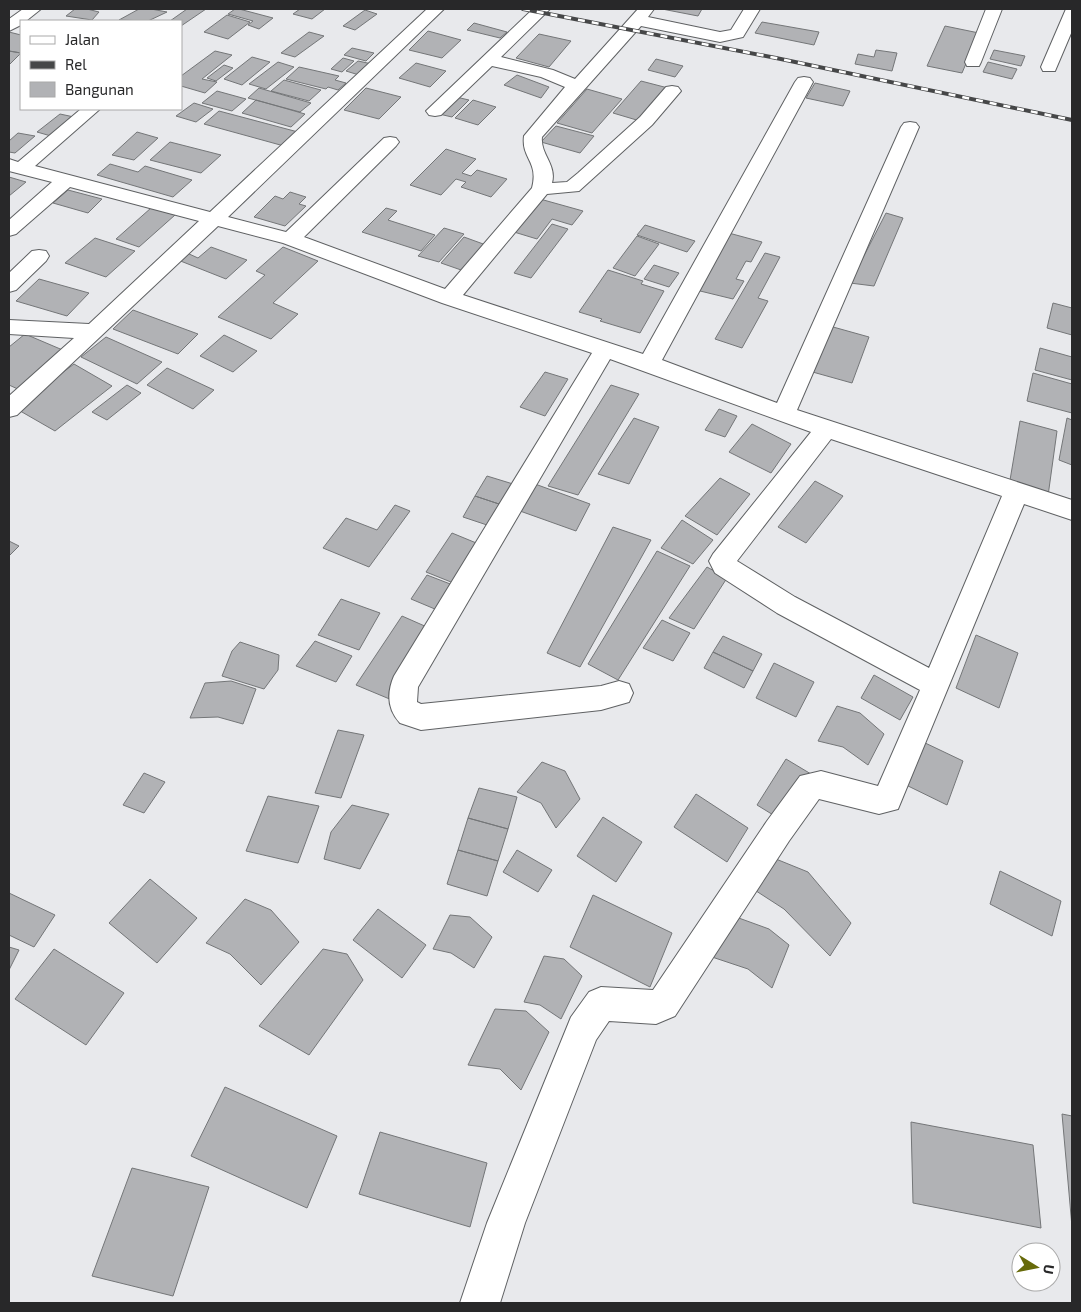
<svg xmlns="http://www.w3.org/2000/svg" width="1081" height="1312" font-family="'Exo 2',sans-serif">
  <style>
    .building { fill: #b1b2b5; stroke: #747678 }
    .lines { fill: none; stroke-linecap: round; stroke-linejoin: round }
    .minor-casing { stroke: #5f6163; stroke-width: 2 }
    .minor { fill: #fff; fill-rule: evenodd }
    .rail-casing { stroke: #464748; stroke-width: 4 }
    .rail { stroke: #fff; stroke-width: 2.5; stroke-dasharray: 7; stroke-linecap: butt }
  </style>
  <rect width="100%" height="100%" fill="#e8e9ec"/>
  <path class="building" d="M75,9h12l12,3 -7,8 -26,-4z
    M139,9h12l16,3 -19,9 -29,-1z
    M187,9h19l-25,17v-5h-11z
    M235,9h4l34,9 -14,11 -11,-4 5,-4 -25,-7z
    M300,9h25l-13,10 -19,-5z
    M662,9h40l-4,7z
    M365,10l12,4 -22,16 -12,-4z
    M227,15l23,7 -22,17 -24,-7z
    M762,22l57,10 -5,13 -59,-12z
    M474,23l33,9 -7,6 -33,-8z
    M945,26l34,7 -17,40 -35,-7z
    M428,31l33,9 -19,18 -33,-8z
    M9,32l12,3v18l-12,-2z
    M309,32l15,4 -29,21 -14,-4z
    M539,34l32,7 -22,26 -33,-9z
    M352,48l22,5 -8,8 -22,-6z
    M876,50l21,3 -5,18 -37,-7 3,-10 16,3z
    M994,50l31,6 -4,10 -31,-7z
    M9,51l12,2 -12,12z
    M215,51l17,4 -30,24 15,3 -12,11 -24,-7v-10z
    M252,57l18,5 -28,23 -18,-6z
    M343,58l11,3 -12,11 -11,-3z
    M656,59l27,7 -8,11 -27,-7z
    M358,61l14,3 -13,11 -13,-4z
    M278,62l16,5 -28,22 -17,-5z
    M988,62l29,7 -5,10 -29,-7z
    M416,63l30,8 -16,16 -31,-9z
    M224,65l9,3 -17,13 -9,-3z
    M299,67l40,9 -4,4 11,3 -8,7 -10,-3 -2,2 -40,-10z
    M517,75l32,12 -8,11 -37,-13z
    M284,80l37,10 -12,11 -38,-10z
    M641,81l27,7 -28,33 -27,-8z
    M815,83l35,8 -7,15 -37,-8z
    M259,88l52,15 -11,9 -52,-14z
    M366,88l35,9 -22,22 -35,-9z
    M587,89l35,10 -30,34 -35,-10z
    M217,91l29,8 -14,12 -30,-8z
    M456,97l13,3 -17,17 -13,-3z
    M256,100l49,14 -14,13 -49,-14z
    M473,100l23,7 -18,18 -23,-7z
    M194,103l19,6 -17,13 -20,-6z
    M219,111l79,21 -14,14 -80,-22z
    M60,114l14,3 -23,19 -14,-4z
    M556,126l38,10 -14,17 -39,-11z
    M137,132l21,6 -24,22 -22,-5z
    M18,133l17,3 -20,17 -6,-1v-11z
    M170,142l51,13 -20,18 -51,-13z
    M446,149l30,10 -14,14 9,3 6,-6 30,9 -16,18 -30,-10 5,-5 -10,-3 -15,16 -31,-10z
    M110,164l28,8 7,-6 47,14 -19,17 -76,-22z
    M9,177l17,5 -17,14z
    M68,190l34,9 -14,14 -35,-10z
    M290,192l16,5 -7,7 7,2 -21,20 -31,-9 21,-21 8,3z
    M540,199l43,12 -11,14 -20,-6 -15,20 -23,-7z
    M151,208l24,7 -36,32 -23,-8z
    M386,208l11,3 -9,9 47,15 -14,16 -59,-19z
    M886,213l17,5 -29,68 -24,-3z
    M552,224l16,5 -37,49 -17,-5z
    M645,225l50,16 -8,11 -50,-17z
    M444,228l20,6 -25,28 -21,-6z
    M725,232l37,10 -11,20 -5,-1 -10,18 8,2 -11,18 -37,-9z
    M637,236l22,8 -24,32 -22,-8z
    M464,237l22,8 -22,26 -23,-8z
    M95,238l40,13 -29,26 -41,-14z
    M211,247l36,13 -21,19 -48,-19 9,-7 11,5z
    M283,247l35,14 -45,42 25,11 -27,25 -53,-22 47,-42 -9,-4z
    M765,253l15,4 -22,41 10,3 -26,47 -27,-9z
    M654,265l25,8 -10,14 -25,-8z
    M608,270l35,11 -2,3 23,7 -24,42 -40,-12 2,-2 -23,-7z
    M39,279l50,14 -22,23 -51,-15z
    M1053,303l19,5v27l-25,-7z
    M133,310l65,24 -20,20 -65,-25z
    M826,325l43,12 -17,46 -43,-12z
    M25,334l40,17 -45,39 -11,-5v-38z
    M224,335l33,16 -24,21 -33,-16z
    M106,337l56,25 -25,22 -56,-27z
    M1040,348l32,9v23l-37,-10z
    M74,364l38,22 -57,45 -40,-23z
    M167,368l47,22 -21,19 -46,-24z
    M545,372l23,7 -23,37 -25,-9z
    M1033,373l39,11v29l-45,-12z
    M127,385l14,8 -34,27 -15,-8z
    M611,385l28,9 -61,101 -30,-9z
    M719,409l18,7 -12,21 -20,-7z
    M634,418l25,9 -30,57 -31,-10z
    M1067,418l5,2v45l-13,-5z
    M1020,421l37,10 -9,65 -39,-10z
    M752,424l39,20 -20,29 -42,-21z
    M487,476l26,8 -11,21 -27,-9z
    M720,478l30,16 -33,41 -32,-19z
    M815,481l28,15 -37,47 -28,-16z
    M535,484l55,20 -14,27 -56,-20z
    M475,496l27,9 -12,21 -27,-9z
    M395,505l15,6 -41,56 -46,-19 23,-30 31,12z
    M682,520l31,20 -20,24 -32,-16z
    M613,527l38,13 -71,127 -33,-14z
    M452,533l34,14 -25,39 -35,-14z
    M9,541l10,5 -10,10z
    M657,551l33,15 -72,114 -30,-16z
    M707,567l20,11 -33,51 -25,-11z
    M427,575l31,12 -16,25 -31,-13z
    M341,599l39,14 -21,37 -41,-15z
    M402,616l34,15 -44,69 -36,-15z
    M662,620l28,13 -17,28 -30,-13z
    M976,635l42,18 -19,55 -43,-20z
    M723,636l39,18 -9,17 -40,-19z
    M315,641l37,15 -16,26 -40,-16z
    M240,642l39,13 -1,15 -14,19 -42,-13 10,-25z
    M713,652l40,19 -9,17 -40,-20z
    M774,663l40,19 -18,35 -40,-19z
    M874,675l39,22 -13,23 -39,-22z
    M231,681l25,8 -13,35 -25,-7 -28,1 15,-35z
    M837,706l23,7 24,21 -16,31 -25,-18 -25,-6z
    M338,730l26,5 -23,63 -26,-5z
    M921,741l42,20 -16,44 -43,-21z
    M786,759l25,15 -28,47 -26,-16z
    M542,762l23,9 15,28 -24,29 -15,-25 -24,-11z
    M144,773l21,9 -21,31 -21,-8z
    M479,788l38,9 -9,32 -40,-11z
    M696,794l52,34 -21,34 -53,-35z
    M268,796l51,10 -21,57 -52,-12z
    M352,805l37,9 -29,55 -36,-10 7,-27z
    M603,817l39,25 -26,40 -39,-26z
    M468,818l40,11 -10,32 -40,-11z
    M458,850l40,11 -11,35 -40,-12z
    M517,850l35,20 -14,22 -35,-20z
    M771,857l37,15 43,51 -21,33 -46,-47 -34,-22z
    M1000,871l61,30 -9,35 -62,-32z
    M150,879l47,39 -40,45 -48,-40z
    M9,893l46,22 -21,32 -25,-12z
    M593,895l79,38 -22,54 -80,-40z
    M245,899l26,11 28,32 -38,43 -31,-31 -24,-11z
    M378,909l48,36 -24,33 -49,-38z
    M725,913l44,16 20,16 -17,43 -24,-19 -48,-16z
    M450,915l20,2 22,20 -18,31 -23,-15 -18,-4z
    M9,947l10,3 -10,20z
    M54,949l70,44 -38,52 -71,-46z
    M323,949l24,5 16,26 -54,75 -50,-29z
    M544,956l20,3 18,17 -21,43 -21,-14 -16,-3z
    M495,1009l31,2 23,21 -28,58 -21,-21 -32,-4z
    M225,1087l112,49 -30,72 -116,-52z
    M1062,1114l10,2v111z
    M911,1122l122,23 8,83 -128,-25z
    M380,1132l107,31 -17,64 -111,-33z
    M132,1168l77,19 -36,109 -81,-20z"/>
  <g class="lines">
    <g class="minor-casing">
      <path id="minor" d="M23,9h18l-15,12h-5v4l-12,6v-12z
        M427,9h17l-216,208 58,15 98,-94 6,-1 6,1 3,4 -3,4 -92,91 141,52 87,-101c7,-27 -11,-29 -8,-52l41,-49 -24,-10 -49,-11 -51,49 -6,1 -6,-1 -3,-4 107,-102h17l-49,48 52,13 22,9 63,-70h16l-6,8 72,15 11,-2 13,-21h16l-17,28 -23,5 -79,-16 -99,111c-2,17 15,28 10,46l15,-1 11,-9 62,-56 26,-30 6,-1 6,1 3,4 -29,34 -73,66 -32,3 -84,101 180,59 152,-272 3,-4 6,-1 6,1 3,4 -151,278 115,43 124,-276 3,-4 6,-1 6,1 3,4 -122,283 275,90v20l-48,-16 -126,305 -19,5 -60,-15 -30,42 -114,175 -19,8 -47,-3 -13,19 -71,183 -25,80h-40l27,-80 84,-206 18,-25 12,-5 52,3 114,-169 33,-45 21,-5 57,15 42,-96 -143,-77 -62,-40 -6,-12 4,-7 98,-122 -201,-73 -192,328 -1,15 4,2 180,-18 18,-5 10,3 4,9 -4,9 -28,8 -180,20 -21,-7c-13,-14 -13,-31 -6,-47l198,-323 -150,-50 -159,-60 -65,-17 -201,189 -8,2v-21l65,-58 -65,-4v-14l80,4 110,-103 -129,-34 -54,47 -7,2v-16l43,-38 -43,-11v-12l9,3 63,-53h19l-65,57 175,46zM831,439l171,57 -73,172 -134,-71 -58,-36z
        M986,9h16l-21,53 -2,4h-12l-2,-4z
        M1066,9h6v22l-17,40h-12l-2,-4z
        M39,250l7,1 3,5 -3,5 -30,29 -7,2v-19l23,-22z"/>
    </g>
    <use href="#minor" class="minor"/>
    <g class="rail-casing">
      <path id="rail" d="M523,9l253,49 296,62"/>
    </g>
    <use href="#rail" class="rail"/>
  </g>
  <rect width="1081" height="1312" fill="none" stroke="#282829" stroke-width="20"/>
  <rect x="20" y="20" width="162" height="90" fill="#ffffff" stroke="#a9a9a9"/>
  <rect x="30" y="36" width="25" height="8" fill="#ffffff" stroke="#a9a9a9"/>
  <text x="65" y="45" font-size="15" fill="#282829">Jalan</text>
  <rect x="30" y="61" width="25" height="8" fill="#464748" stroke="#a9a9a9"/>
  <text x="65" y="70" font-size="15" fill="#282829">Rel</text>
  <rect x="30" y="82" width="25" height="15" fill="#b1b2b5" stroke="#a9a9a9"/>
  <text x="65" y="95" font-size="15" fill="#282829">Bangunan</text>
  <g transform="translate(1036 1267) rotate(100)"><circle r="24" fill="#ffffff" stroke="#a9a9a9"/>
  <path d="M0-4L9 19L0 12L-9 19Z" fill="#676a0a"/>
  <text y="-8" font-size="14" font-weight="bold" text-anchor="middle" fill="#282829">U</text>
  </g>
</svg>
